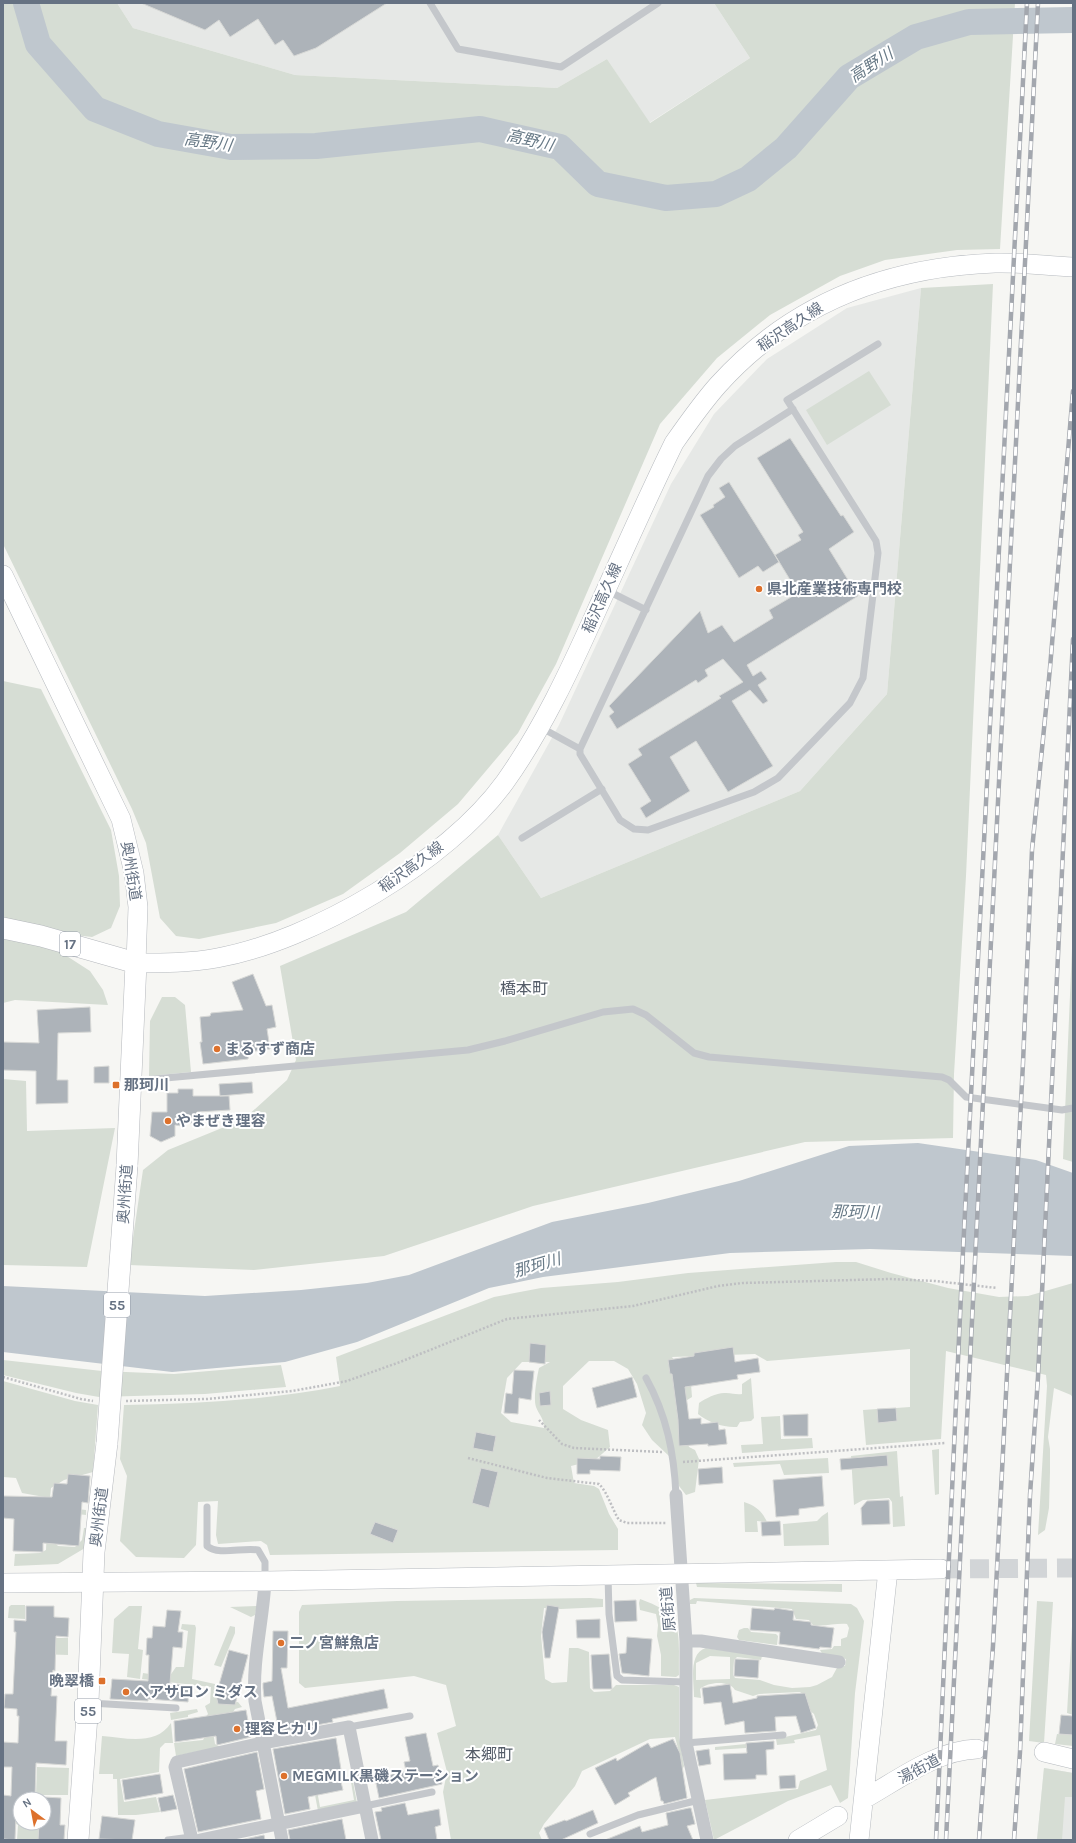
<svg xmlns="http://www.w3.org/2000/svg" width="1076" height="1843" font-family="Karla,'Noto Sans JP',sans-serif">
  <style>
    .built { fill: #e6e8e6 }
    .green { fill: #d6ddd4; fill-rule: evenodd }
    .water { fill: #bfc7ce }
    .lines { fill: none; stroke-linecap: round; stroke-linejoin: round }
    .river { stroke: #bfc7ce; stroke-width: 26 }
    .building { fill: #adb3b9; stroke: #d7d8d6 }
    .secondary-tunnel { stroke: #d2d5d7; stroke-width: 19; stroke-dasharray: 19 10; stroke-linecap: butt }
    .secondary-casing { stroke: #b6babf; stroke-width: 20 }
    .primary-casing { stroke: #b5b8bd; stroke-width: 22 }
    .path { stroke: #bebfc2; stroke-width: 2.5; stroke-dasharray: 2 2; stroke-linecap: butt }
    .lane { stroke: #c4c7cb; stroke-width: 7 }
    .street { stroke: #c4c7cb; stroke-width: 13 }
    .secondary { stroke: #fff; stroke-width: 19 }
    .primary { stroke: #fff; stroke-width: 21 }
    .rail-casing { stroke: #a3a7ae; stroke-width: 4.5 }
    .rail { stroke: #fff; stroke-width: 3; stroke-dasharray: 9; stroke-linecap: butt }
    .primary-bridge-casing { stroke: #b5b8bd; stroke-width: 22; stroke-linecap: butt }
    .primary-bridge { stroke: #fff; stroke-width: 21 }
    .poi-dot { fill: #dd712c; stroke: #fff; stroke-width: 1.5 }
    .labels { text-anchor: middle; dominant-baseline: central; stroke-width: 4; stroke-linejoin: round; paint-order: stroke }
    .shield { fill: #fff; stroke: #949ca8; stroke-width: 1 }
    .shield-label { font-size: 14px; font-weight: bold; fill: #667283 }
    .street-label { font-size: 15px; fill: #667283; stroke: #fff }
    .poi-label { font-size: 15px; font-weight: bold; fill: #667283; stroke: #fff; text-anchor: start }
    .water-label { font-size: 16px; font-style: italic; fill: #677986; stroke: #fff }
    .neighbourhood-label { font-size: 16px; fill: #545c68; stroke: #fff }
  </style>
  <rect width="100%" height="100%" fill="#f6f6f3"/>
  <path class="built" d="M117,3h597l36,55 -101,65 -42,-64 -50,29 -262,-13 -162,-47z
    M921,288l-34,406 -87,97 -259,107 -43,-63 61,-110 112,-241 43,-70 53,-55 80,-51z
    M1044,1768l29,5v67h-36z"/>
  <path class="green" d="M3,3h114l16,25 162,47 262,13 50,-29 43,64 100,-65 -36,-55h301l-15,246 -43,1 -72,10 -45,16 -70,39 -53,43 -57,66 -104,240 -38,69 -60,71 -58,49 -57,41 -67,29 -77,16 -23,-3 -16,-18 -14,-75 -14,-34 -129,-265z
    M993,284l-27,592 -12,198 -1,64 -148,4 -272,64 -149,50 -130,14 -125,-5 14,-95 25,-20 76,-31 43,-39 9,-20 -16,-94 126,-54 92,-77 43,63 259,-107 87,-97 34,-406z
    M869,371l22,34 -64,40 -21,-35z
    M3,681l38,8 70,141 8,46 1,30 -9,22 -19,9 -60,-7 27,21 31,20 13,19 5,15 -93,-5 -12,3z
    M1073,925v237l-10,-3z
    M162,997h13l10,8 6,67 -42,4 1,-55z
    M3,1079l23,2 1,50 88,-3 -28,139 -84,-2z
    M836,1262h20l35,11 57,15 51,9 29,-1 45,-13v115l-2,-3 -17,-7 -6,49 2,12v23l-1,36 -4,22 -7,5 9,-149 -1,-11 -100,-24 -5,88 -75,6 -3,-35 14,-1 2,14 18,-2 -1,-13 14,-1v-58l-143,12 -12,-7 -83,3 19,27 1,13 -13,8 -1,9 11,33 6,3 4,9 -4,33 -9,3 -7,-9 -7,-17 -3,-13 -17,-16 -10,-15 4,-12 -9,-29 -9,-15 -14,-8h-25l-26,25v23l18,11 27,10 2,17 -15,13 -24,6 3,17 20,3 5,3 10,25 9,15v21l-348,5 -3,-10 -6,-4 -43,3 -2,-9 2,-34 -20,1 -2,43 -12,13 -48,-1 -16,-16 7,-65 -7,-17 4,-54c72,-1 145,-5 216,-19l-4,-29 158,-60 47,-9 77,-6 70,-9zM522,1362h28l-11,6c-2,9 -6,30 -3,39 3,8 8,11 8,21l-33,-6 -10,-9 6,-35z
    M3,1360l99,11 72,3 107,-9 5,22 -81,7 -106,3 -23,-4 -73,-18z
    M751,1378l3,40 -3,3 -11,1 -3,5c-13,1 -29,-5 -39,-13l1,-11c7,-5 19,-11 27,-10 7,0 10,2 16,1v-10z
    M3,1381l72,20 23,4 -5,67 -29,8 -13,8 -1,10 -28,-5 -6,-15 -13,-1z
    M780,1416l1,23 31,-1 1,10 -71,5 -1,-8 22,-1 -2,-27z
    M939,1449v45l-4,1 -3,-45z
    M897,1451l3,46 3,-1 2,30 -12,1 -1,-25 -3,-4 -26,2 -9,5 -3,-49zM887,1455l1,11 -31,-8 1,-1z
    M828,1458l1,15 -45,2 -4,-11 -46,3 -1,-4z
    M52,1502l16,1 2,5 16,2v5l-25,-3 -4,2 -3,28 4,4 17,1 7,-7 2,-12h3l-2,20 -27,16 -44,2 1,-12 25,-1 6,-3c1,-16 0,-30 2,-46z
    M744,1502c12,4 18,9 23,20l-10,-1 1,11h-13z
    M828,1512l1,33 -45,1 -1,-22 34,-3 5,-5z
    M696,1583l146,1v8l-145,-5z
    M590,1598l13,1v8l-42,2 -17,-1 -3,27 4,44 7,4 15,-1 2,-34h9l11,4 1,36 4,4 16,-1 6,-6h58l5,2v49l5,30 -2,4 -31,9 28,-27 -4,-15 -25,2 -68,32 -7,15 -31,38 -5,9 3,7h-91l-8,-48 4,-20 -10,-39 19,-7 -10,-41 -32,-9 -109,12 -6,-5v-71l3,-7 95,-4z
    M694,1598l157,6 6,4 7,13 -9,72 -7,105 -8,5 -9,-18 -43,16 -74,39 -9,-40 93,-11 2,-8 27,-11 -7,-35 -26,5 1,3 -18,2 -1,-6 40,-9 2,-5 -4,-11 -5,-4 -4,-14 -5,-4 -41,2 -6,2 -18,-6c-6,-10 -27,-8 -35,-1l1,9 -7,-1c0,-15 -6,-44 12,-49l56,8 -1,4 -24,-3 -3,3 -1,15 2,3 25,2 14,5 18,3 18,-1 7,-2 15,-8 6,-11h7l1,-7 -23,-4 -3,-5 12,-1 2,-3h7v-7l6,-2 2,-9 -2,-4c-11,-1 -23,3 -34,1l-4,-5 -13,-1 -4,-10 -95,-8 -1,3h-6v-4zM710,1656l20,1v22l-34,1v-17z
    M640,1599c46,16 38,33 39,76l-3,2 -15,-1v-21l-4,-19 1,-11 -2,-11 -16,-4 -1,-7z
    M1037,1601l16,1 -9,141 -15,-2z
    M11,1605h14v14l-17,-1 1,-11z
    M129,1606h13l-4,43 5,1 -3,29 -13,-2 2,-23 -17,-1 2,-34z
    M257,1606l-2,9 -4,2 -21,-10z
    M1073,1609v106l-6,-2z
    M182,1624l13,1 1,3 -4,51 23,5 3,20 20,-2 4,5 -7,2 -2,3 1,10 -21,10 2,12 3,2h6l-48,10 -2,-13 29,-3 3,-5 -2,-16 4,-5 -3,-8 5,-3 1,-16 -69,-8 1,-6 26,4 7,-10h8l4,-36 -7,-2z
    M230,1626l5,1v6l-14,34 -7,-2z
    M744,1628h4l3,4 25,2 2,2 -1,9 -38,-5 -2,-3 2,-7z
    M37,1638h31v17l-31,-1z
    M197,1709l1,3 -10,3v2l-17,3 -1,-7z
    M171,1723l2,20h-8l-5,5 -1,24 -39,7 4,23 32,-5 4,15 -24,3h-18l-1,-36h-4v-5h-14l3,-38c24,2 54,10 69,-13z
    M1057,1734l16,1v11l-18,-2z
    M746,1744v4l-31,2v-3z
    M37,1767l32,1 -1,27h-32z
    M1044,1768l29,5v24h-8l-3,43h-25z
    M312,1779h3l5,28 34,-7 -3,-18h2l4,21 -39,8z
    M3,1816l17,1v6h18v17h-21l1,-15z"/>
  <path class="water" d="M918,1143l118,17 37,13v83l-203,-7 -140,4 -187,24 -54,11 -132,54 -72,20 -113,10 -169,-20v-66l202,10 96,-6 66,-7 42,-8 143,-53 96,-19 91,-22 110,-35z"/>
  <g class="lines">
    <path class="river" d="M26,3l12,41 57,65 63,25 73,13 85,-1 164,-17 80,18 38,37 68,14 50,-4 32,-15 38,-31 63,-71 67,-40 53,-15 104,-2"/>
  </g>
  <path class="building" d="M141,3h246l-71,45 -22,8 -11,-16 -8,5 -17,-26 -28,18 -11,-17 -14,10z
    M790,438l51,78 2,-1 11,17 -25,17 29,47 -111,69 6,11 8,-5 6,8 -9,6 10,16 -5,3 -13,-14 -18,11 41,65 -45,26 -32,-51 -26,16 20,34 -44,27 -6,-10 11,-7 -23,-37 14,-9 -4,-6 83,-51 -2,-2 24,-14 -20,-23 -18,11 3,6 -10,7 -2,-3 -79,49 -8,-13 5,-4 -5,-6 91,-95 8,22 14,-8 12,17 39,-24 -4,-8 29,-17 -23,-38 26,-15 -3,-5 5,-3 -46,-74z
    M729,482l50,80 -16,10 -5,-6 -19,12 -39,-63 14,-8 -1,-2 12,-8 -6,-9z
    M253,974l13,32 6,-1 4,22 -9,2 3,20 -21,3 -1,7 -45,5 -3,-22h2l-2,-25 10,-1 1,-3 32,-3 -11,-28z
    M90,1007l1,25 -33,1 -1,47h11v23l-32,1v-33l-33,-1v-28l36,1 -2,-33z
    M109,1066v17h-15v-16z
    M252,1082l1,11 -33,3 -1,-12z
    M178,1089h15v7h36l1,14 -33,2 -1,11h-14v3l-7,-1v11l-14,6 -11,-6 2,-24h15v-19h11z
    M530,1343l16,2 -1,19 -16,-2z
    M733,1347l2,15 23,-4 2,14 -23,3 1,4 -53,8 4,32 12,-1v6l17,-2 1,8 6,-1 2,15 -19,2v-2l-29,2 -1,-26 -6,-46h-2l-2,-14 26,-4v-3z
    M514,1370l20,1 -3,29 -12,-2 -1,16 -14,-1 2,-20 6,1z
    M632,1377l5,20 -40,11 -5,-20z
    M550,1391l1,14 -11,1 -1,-13z
    M896,1408l1,13 -19,2 -1,-14z
    M808,1414v22h-24l-1,-21z
    M476,1432l20,4 -3,16 -20,-4z
    M887,1455l1,11 -47,4 -1,-11z
    M600,1456l21,1 -1,14 -30,-1v4h-13v-16l23,1z
    M722,1467l1,16 -24,2 -1,-16z
    M481,1468l17,4 -9,36 -17,-5z
    M68,1474l22,2 -2,27 -6,-1 -3,44 -36,-3v9l-30,-1 1,-32 -11,-1v-22l49,1 2,-14 13,1z
    M822,1476l2,30 -25,3v6l-23,2 -3,-37z
    M889,1500l1,24 -28,1 -1,-17 6,-7z
    M780,1521l1,14 -19,1 -1,-14z
    M375,1522l23,8 -5,13 -23,-9z
    M636,1600l1,21 -22,1 -1,-21z
    M547,1605l12,2 -9,51h-5l-3,-26z
    M26,1606h28v11l15,1 -1,19 -12,-1 -1,35 -2,-1 -2,26h6l-2,45h12l-1,24 -30,-2 -1,36h-15v17l-4,-1 -1,25 -12,-1v-44l8,1 1,-29h-9v-25l15,1 1,-27h-2v-7l-13,-1 1,-14h8l3,-62h-2v-12l12,1z
    M752,1608l22,2 1,-2 19,3 -1,9 18,2v3l23,3 -3,20 -11,-1 -1,2 -40,-5 1,-12 -30,-2z
    M167,1610l14,1 -3,21h5l-1,16 -9,-1 -3,36 19,3 -1,16 -40,-3v2l-38,-2 2,-20 36,2 1,-26h-3l1,-17h5l1,-12 12,1z
    M600,1619v19h-23l-1,-18z
    M273,1631h15l-1,37h-6l7,40 96,-19 4,19 -56,11 1,3 -54,10 -7,-36 -8,1 -1,-9v-5l9,-2z
    M627,1637l25,2 -3,37 -27,-3 -3,-19 7,-1z
    M229,1650l19,5 -13,50 -17,-1 -2,-9z
    M609,1654l3,35h-19l-2,-34z
    M735,1659l24,1 -1,18 -24,-2z
    M730,1684l3,19 24,-5v-2l48,-3 11,35 -15,5 -5,-17 -21,1 1,14 -31,2 -1,-12 -19,4 -4,-23 -17,2 -2,-16z
    M246,1710l5,27 -34,8 -1,-9 -41,6 -1,-21z
    M1061,1715l12,1v19l-14,-1z
    M426,1733l7,33 5,-1 4,19 -63,14 -4,-20 31,-7 -2,-9 6,-1 -5,-24z
    M336,1738l7,44h-2l2,8 -35,7 2,12 -25,5 -12,-65z
    M673,1739l7,14 7,45 -23,6 -1,-3h-2l-5,-24 -28,16 2,3 -15,9 -20,-37 21,-10 1,3 31,-18 3,5z
    M774,1741v8l-8,1 1,25h-11v4l-32,1 -1,-26 24,-1 -1,-10z
    M709,1749l2,15 -12,2 -3,-15z
    M257,1752l7,37 -8,2 5,28 -63,13 -14,-63z
    M160,1774l3,19 -38,7 -3,-20z
    M795,1775l1,13 -16,1 -1,-13z
    M173,1795l4,14 -16,3 -3,-14z
    M44,1797l17,1 -1,27h5l-1,15h-26l1,-17 5,1z
    M405,1803l3,12 31,-6 2,16 -6,2 2,13h-56l-6,-28 7,-1 -1,-3z
    M689,1808h2l4,16 -8,2 6,14h-88l35,-14 2,6 26,-7 -2,-12z
    M593,1810l5,13 -37,17h-12l-5,-12 21,-8 1,1z
    M102,1816l33,4 -3,20 -33,-1z
    M342,1819l4,21h-56l-2,-10z
    M264,1835l1,5h-25z"/>
  <g class="lines">
    <path class="secondary-tunnel" d="M941,1569l132,-1"/>
    <g class="secondary-casing">
      <path id="secondary" d="M3,575l118,244 13,54 4,34 -2,56c27,0 55,0 81,-5 95,-17 231,-97 288,-176 37,-52 65,-112 91,-170 26,-57 51,-114 78,-169 14,-20 28,-40 44,-58 73,-81 169,-118 277,-122 25,-1 52,3 78,4
        M3,1583l262,-2 676,-12
        M1044,1752l29,7
        M864,1799c34,-19 73,-49 113,-50
        M798,1840l40,-24
        M859,1840l29,-270"/>
    </g>
    <g class="primary-casing">
      <path id="primary" d="M3,928l38,8 95,27 -9,203
        M78,1840l10,-138 6,-150 13,-109"/>
    </g>
    <path class="path" d="M3,1377l78,22 12,2
      M126,1401l81,-2 85,-8 28,-5 27,-5 53,-19 107,-43 126,-13 85,-20 25,-3 147,-4 45,2 62,7
      M539,1420l23,24 12,4 88,4
      M468,1458l79,20 52,6c9,9 13,25 20,36l8,3h39
      M683,1462l262,-19"/>
    <path class="lane" d="M430,3l28,46 103,18 97,-64
      M793,409l-58,37 -14,13 -13,17 -128,273v5l40,66 14,9 14,1 106,-38 24,-14 72,-75 13,-25 15,-125 -2,-12 -89,-141 91,-56
      M606,590l40,20
      M540,727l40,22
      M522,838l80,-49
      M133,1081l335,-31 37,-9 98,-29 30,-3 13,6 48,38 15,4 233,20 7,3 17,17 96,13 11,-2
      M646,1378c21,38 28,75 30,117
      M207,1507v39c12,10 36,1 51,4l7,12v19
      M608,1575l1,39 8,62 5,4 63,2
      M90,1703l86,5
      M349,1727l61,-11
      M686,1743l97,-8
      M365,1806l67,-14
      M590,1834l48,-19 61,-15
      M168,1840l23,-3"/>
    <path class="street" d="M676,1495l10,146v102l21,97
      M265,1581c-2,40 -13,79 -10,120l27,139
      M686,1641h15l138,21
      M192,1840l-17,-73 2,-5 85,-19 87,-16 23,113
      M200,1840l165,-34"/>
    <use href="#secondary" class="secondary"/>
    <use href="#primary" class="primary"/>
    <g class="rail-casing">
      <path id="rail" d="M936,1840l27,-589 64,-1248
        M946,1840l92,-1837
        M979,1840l14,-194 30,-583 9,-213 18,-182 23,-277
        M1014,1840l6,-88 10,-257 8,-118 35,-738"/>
    </g>
    <use href="#rail" class="rail"/>
    <g class="primary-bridge-casing">
      <path id="primary-bridge" d="M107,1443l20,-277"/>
    </g>
    <use href="#primary-bridge" class="primary-bridge"/>
  </g>
  <g class="poi-dot">
    <circle cx="759" cy="589" r="4"/>
    <circle cx="217" cy="1049" r="4"/>
    <rect x="112" y="1081" width="8" height="8" rx="2"/>
    <circle cx="168" cy="1121" r="4"/>
    <circle cx="281" cy="1643" r="4"/>
    <rect x="98" y="1677" width="8" height="8" rx="2"/>
    <circle cx="126" cy="1692" r="4"/>
    <circle cx="237" cy="1729" r="4"/>
    <circle cx="284" cy="1776" r="4"/>
  </g>
  <g class="labels">
    <g class="shield">
      <rect x="60" y="932" width="20" height="24" rx="3"/>
      <rect x="104" y="1293" width="26" height="24" rx="3"/>
      <rect x="75" y="1699" width="26" height="24" rx="3"/>
    </g>
    <g class="shield-label">
      <text x="70" y="944">17</text>
      <text x="117" y="1305">55</text>
      <text x="88" y="1711">55</text>
    </g>
    <g class="street-label">
      <text transform="translate(790 327) rotate(-34)">稲沢高久線</text>
      <text transform="translate(602 598) rotate(-66)">稲沢高久線</text>
      <text transform="translate(411 867) rotate(-36)">稲沢高久線</text>
      <text transform="translate(131 871) rotate(81)">奥州街道</text>
      <text transform="translate(125 1194) rotate(-86)">奥州街道</text>
      <text transform="translate(99 1517) rotate(-83)">奥州街道</text>
      <text transform="translate(668 1609) rotate(-95)">原街道</text>
      <text transform="translate(919 1769) rotate(-28)">湯街道</text>
    </g>
    <g class="poi-label">
      <text x="767" y="589">県北産業技術専門校</text>
      <text x="225" y="1049">まるすず商店</text>
      <text x="124" y="1085">那珂川</text>
      <text x="176" y="1121">やまぜき理容</text>
      <text x="289" y="1643">二ノ宮鮮魚店</text>
      <text x="94" y="1681" text-anchor="end">晩翠橋</text>
      <text x="134" y="1692">ヘアサロン ミダス</text>
      <text x="245" y="1729">理容ヒカリ</text>
      <text x="292" y="1776">MEGMILK黒磯ステーション</text>
    </g>
    <g class="water-label">
      <text transform="translate(871 65) rotate(-33)">高野川</text>
      <text transform="translate(530 140) rotate(13)">高野川</text>
      <text transform="translate(208 142) rotate(8)">高野川</text>
      <text transform="translate(855 1212) rotate(1)">那珂川</text>
      <text transform="translate(537 1265) rotate(-16)">那珂川</text>
    </g>
    <g class="neighbourhood-label">
      <text x="524" y="988">橋本町</text>
      <text x="489" y="1754">本郷町</text>
    </g>
  </g>
  <rect width="1076" height="1843" fill="none" stroke="#667283" stroke-width="8"/>
  <g transform="translate(32 1811) rotate(328)"><circle r="19" fill="#ffffff" stroke="#c2c7cd"/>
  <path d="M0-3L7 15L0 10L-7 15Z" fill="#dd712c"/>
  <text y="-6" font-size="11" font-weight="bold" text-anchor="middle" fill="#667283">N</text>
  </g>
</svg>
